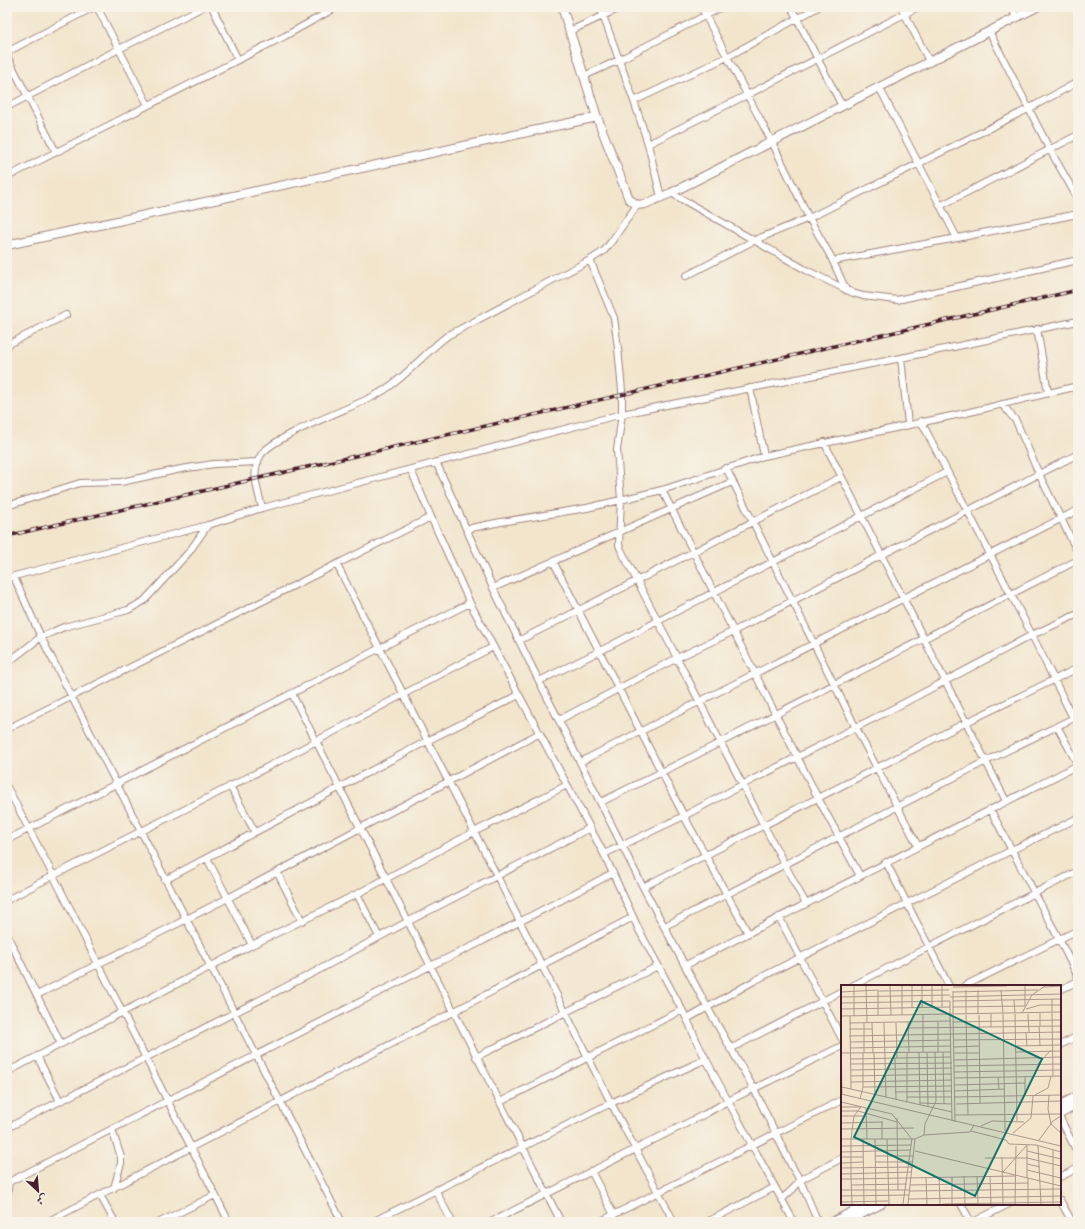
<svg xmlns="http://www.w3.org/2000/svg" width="1085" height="1229" font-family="'Gentium Book Plus',Amiri,serif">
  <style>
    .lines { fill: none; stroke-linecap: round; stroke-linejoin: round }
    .minor-casing { stroke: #9e827c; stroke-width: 8 }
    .tertiary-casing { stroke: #9e827c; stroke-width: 10 }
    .minor { stroke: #fff; stroke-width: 6 }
    .tertiary { stroke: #fff; stroke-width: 8 }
    .rail-casing { stroke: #4a1f2b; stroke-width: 3.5 }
    .rail { stroke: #f7f3e8; stroke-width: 2; stroke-dasharray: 6; stroke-linecap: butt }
    .inset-road { fill: none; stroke: #af968c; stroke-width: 1 }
    .view { fill: #0f766e; fill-opacity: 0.15; stroke: #0f766e; stroke-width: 2 }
    .inset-edge { fill: none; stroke: #4a1f2b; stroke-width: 2 }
  </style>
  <rect width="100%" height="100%" fill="#f7f3e8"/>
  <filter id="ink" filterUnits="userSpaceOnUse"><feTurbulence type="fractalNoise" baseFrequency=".025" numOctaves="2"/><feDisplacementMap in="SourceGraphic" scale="8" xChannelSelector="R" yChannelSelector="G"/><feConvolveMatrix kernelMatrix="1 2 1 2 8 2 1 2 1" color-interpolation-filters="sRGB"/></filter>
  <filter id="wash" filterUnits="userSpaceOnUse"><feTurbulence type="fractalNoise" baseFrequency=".012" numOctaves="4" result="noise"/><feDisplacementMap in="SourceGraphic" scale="16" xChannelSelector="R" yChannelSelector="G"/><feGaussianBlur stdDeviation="0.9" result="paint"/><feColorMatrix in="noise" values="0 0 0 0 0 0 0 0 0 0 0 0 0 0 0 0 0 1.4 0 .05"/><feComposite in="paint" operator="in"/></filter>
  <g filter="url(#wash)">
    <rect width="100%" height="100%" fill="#f2e5cc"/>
  </g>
  <g filter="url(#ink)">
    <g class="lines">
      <g class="minor-casing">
        <path id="minor" d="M97,7l51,98
          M212,7l26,53
          M600,7l34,94 14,43 13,53
          M701,7l71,135 37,76 22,39 15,33
          M791,7l51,99
          M901,7l28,54
          M1011,7l5,10
          M570,31l52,-24
          M989,31l61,119 28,49
          M7,52l87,-45
          M7,56l49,96
          M584,76l35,-16 103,-53
          M879,87l78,151
          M634,101l93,-44 91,-50
          M7,107l112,-58 84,-42
          M648,144l99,-49 171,-88
          M7,177l278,-141 52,-29
          M671,193l135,77 47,23 10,3 34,4 181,-40
          M940,206l138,-71
          M590,260l24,58 4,30 4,43v23l-5,36 4,49 -2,46 2,5c62,118 121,237 185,354
          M833,261l124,-23 121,-24
          M686,276l69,-36 54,-22 219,-109 50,-27
          M1037,329l11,63
          M7,345l59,-30
          M901,358l7,66
          M750,388l14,68
          M1002,404l14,17 23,53 39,79
          M921,421l111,214 41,83
          M824,442l182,359
          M436,462l57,126 46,93 104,206 64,120 47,82 37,76 9,15 18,42
          M726,468l130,260 62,118
          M411,470l20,47 39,86 134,251 35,76 48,89 11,25 30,57 66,121
          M662,490l156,308 42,78
          M7,506l73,-23 41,-1 60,-13 33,-5 44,-2
          M262,508c-4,-18 -12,-35 -1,-53 11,-18 90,-47 113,-59 28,-14 48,-41 73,-60l143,-76 14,-9 7,-9 26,-37
          M466,529l35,-7 86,-14 75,-18 34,-11 68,-23 206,-44 108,-26
          M553,561l131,255 64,117
          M337,565l160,311 114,227 63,119
          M14,577l27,60 301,585
          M7,578l201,-53 54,-17 360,-94 279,-56 177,-37
          M493,588l239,-106
          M520,640l321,-163
          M7,663l34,-26 23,-10 64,-17 16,-9 45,-49 19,-27
          M539,681l61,-30 347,-179
          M292,694l269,528
          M559,720l118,-62 57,-27 344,-177
          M1057,726l21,39
          M7,729l424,-212
          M580,762l498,-252
          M230,786l25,46
          M7,787l46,88 176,347
          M601,802l91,-45 386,-197
          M990,809l69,130 19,38
          M7,840l373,-192 90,-45
          M604,854l80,-38 58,-31 160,-81 130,-69 46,-21
          M207,858l45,87
          M886,862l63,124
          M277,872l25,49
          M165,880l262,-139 92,-46
          M643,887l324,-165 111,-54
          M357,894l22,43
          M7,900c74,-40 150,-76 224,-114 88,-45 174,-94 262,-139
          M779,917l63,122
          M665,926l321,-165 92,-45
          M7,935l54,109
          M686,965l392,-200
          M852,986l226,-115
          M964,986l114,-56
          M1060,990l18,-9
          M37,995l191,-97 312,-165
          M687,1019l67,-38 258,-131 66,-32
          M1060,1045l18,-9
          M730,1049l112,-58
          M37,1056l23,45
          M476,1057l182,-91
          M7,1072l245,-127 105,-51 117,-62 93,-47
          M500,1102l182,-92
          M1060,1118l18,36
          M7,1128l304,-154 96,-52 183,-94
          M112,1130l9,27v6l-7,25
          M591,1171l23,44
          M1060,1177l18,-9
          M7,1183l423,-217 45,-21 138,-72
          M436,1191l16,31
          M100,1195l15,27
          M7,1196l2,-14
          M782,1199l12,-11 6,-8 42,-22
          M1060,1200l12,22
          M961,1204l10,18
          M47,1222l406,-210 180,-95
          M160,1222l55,-27
          M372,1222l239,-119 95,-44
          M491,1222l214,-108 23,-13 114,-55
          M599,1222l243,-122
          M707,1222l68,-35
          M973,1222l36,-18"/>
      </g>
      <g class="tertiary-casing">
        <path id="tertiary" d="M562,7l35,110 32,82 8,6 8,-1 26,-11 366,-186
          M7,245l590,-128
          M1060,1105l18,-9
          M1060,1114l18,-10
          M832,1222l36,-18
          M846,1222l35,-18"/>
      </g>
      <use href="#minor" class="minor"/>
      <use href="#tertiary" class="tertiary"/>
      <g class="rail-casing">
        <path id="rail" d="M7,536l1071,-246"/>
      </g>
      <use href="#rail" class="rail"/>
    </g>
  </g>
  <g transform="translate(841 985)">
    <rect width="220" height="220" fill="#f2e5cc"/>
    <path class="inset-road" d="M13,1v30M25,1l1,37M49,1l1,29M61,1v29M71,1v22M81,1v22M91,1v21M101,1v21M112,2l54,-1M203,2l17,-1M125,5v24M137,5v24M160,5l2,23M0,7l37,-2M112,7l85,-2M0,12l109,-2M109,12l111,-3M211,14v13M173,15l1,13M109,16v13M112,16l108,-2v-13M0,18l109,-2M184,21v-20M112,22l72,-1M0,24l109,-2M185,24l14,-4h21M181,28l10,-18 13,-9M199,28v13M211,28l1,63M112,29v-23M150,29v13M162,29l2,117M174,29l2,107M187,29l1,19M37,30v-24l71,-1M82,30v37M109,30l2,106M112,30l2,107M125,30l2,100M138,30l1,88M0,31l220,-4M9,31l1,73M67,37l1,30M97,37v30M112,37l108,-2M8,38l102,-2M23,38v30M31,38l1,30M43,38l2,74M55,38l1,35M198,41l1,19M67,43l153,-2M8,44h23M0,48l1,62M185,48l1,13M8,51l212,-4M113,55l107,-1M9,57l101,-2M175,61l45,-1M113,62l25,-1M9,63l101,-2M66,67v50M78,67l1,53M86,67l1,54M102,67l1,52M175,67l45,-1M0,68l110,-1M33,68l1,41M113,68h26M54,73l1,41M9,74l101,-2M113,75l107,-3M9,79l102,-1M197,79l13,-14M113,81l107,-2M10,85l101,-2M113,87l107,-2M10,91l101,-2M157,92l1,12M184,92v19M114,93l106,-2M10,97l101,-2M114,100l70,-2M1,102l110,25M22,102l89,-1M114,106l50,-2M54,107l57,-1M0,109l220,52M194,110l13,-7 3,-12M208,110l-1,14 3,15 10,9M66,112h45M114,112l106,-2M19,114l3,-12v-34M0,117l51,12 19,24M79,118l32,1M115,119l105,-3M0,122h19M25,123l1,31M0,126h17l39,11M114,130l106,-1M0,131h25M56,133l1,72M41,136v18M0,138l41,-1M140,141l11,-5 32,1M0,144l73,-1M130,146l35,9 3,4 27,1 25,7M172,148l18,-15 2,-22M83,150l1,-11 11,-23 -1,-49M0,154h74l-7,65M22,154l1,65M34,154l1,65M46,154l2,65M74,154l9,-4 46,-3 4,-7M198,155l14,-19 8,-5M186,160v33M0,161l70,-1M197,161l3,58M212,165v54M74,166l146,35M186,166l34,8M0,167l69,-2M34,171h39M0,172h22M161,172l1,47M144,173h42l34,8M35,177h37M0,178l22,-1M186,179l13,3M0,183l72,-1M186,185l34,8M162,187l23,-26M0,189l71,-2M123,191l1,28M136,191l1,28M149,191l1,28M98,192l1,27M111,192v27M85,193l1,26M187,193v26M0,194h10v-40l3,-23 7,-9M10,200l56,-1M69,200l118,-2M0,205h69M69,206l151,-2M0,211l68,-1M68,214l152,-3M0,217l47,-1M11,219l-1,-25 164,-3M62,219l9,-66M102,219l118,-2M174,219l1,-58"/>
    <path class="view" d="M80,16l121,58 -67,137 -121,-59z"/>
    <rect width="220" height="220" class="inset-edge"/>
  </g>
  <rect width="1085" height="1229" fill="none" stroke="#f7f3e8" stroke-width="24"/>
  <g transform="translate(38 1191) rotate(154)" stroke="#f7f3e8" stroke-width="3" paint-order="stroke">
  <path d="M0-3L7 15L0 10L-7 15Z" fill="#4a1f2b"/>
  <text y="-6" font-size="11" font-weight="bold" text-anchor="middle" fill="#4a1f2b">ش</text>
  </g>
</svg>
